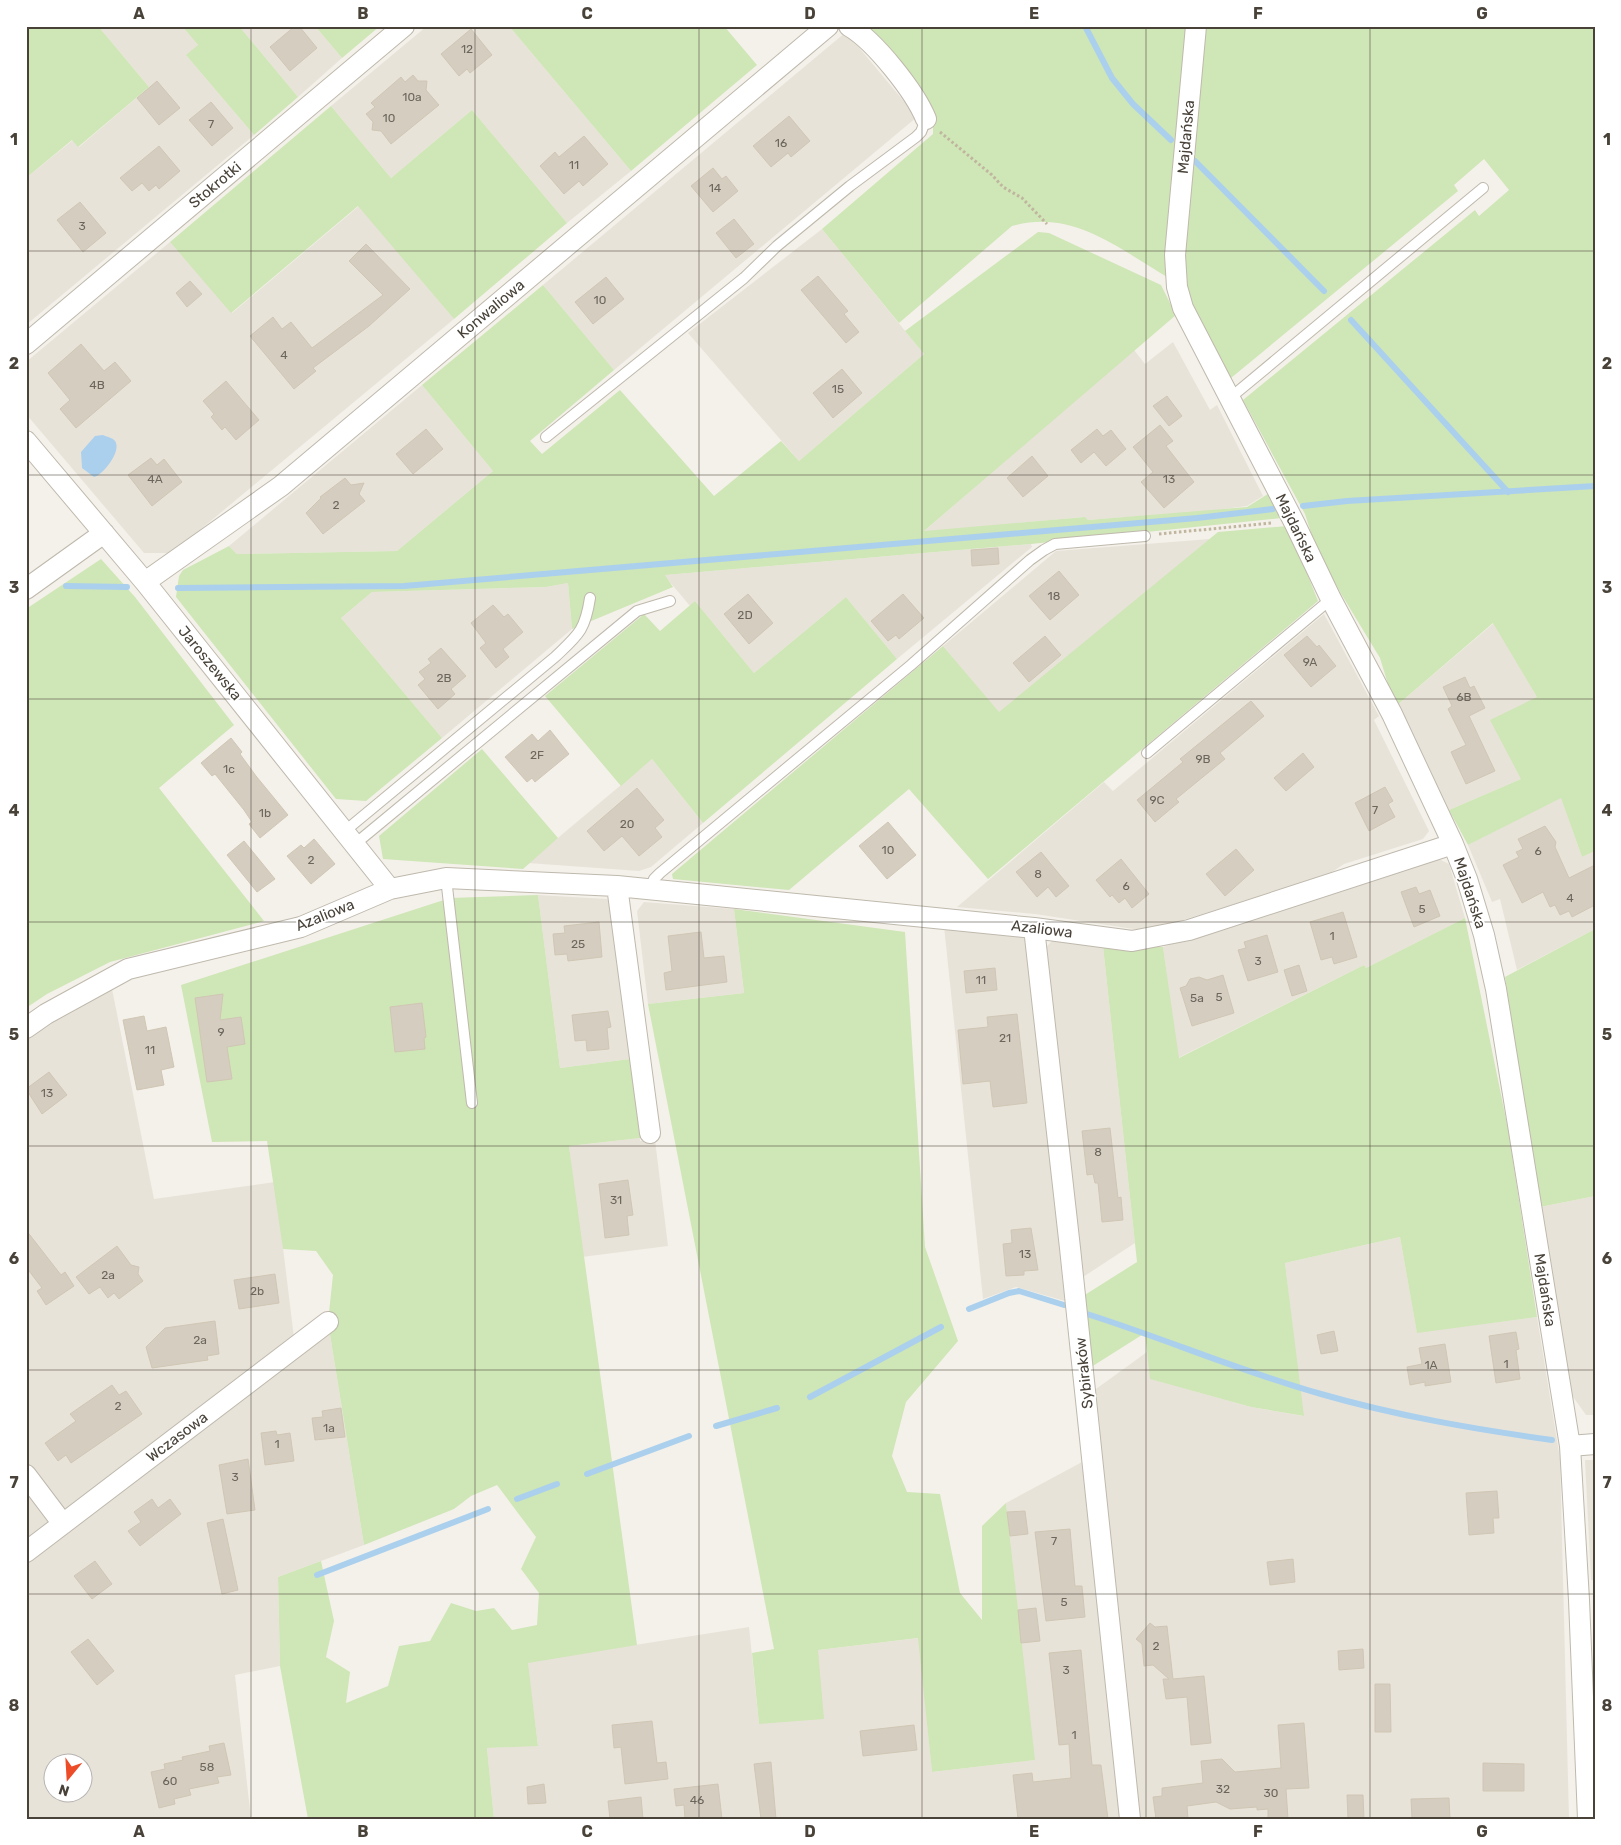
<svg xmlns="http://www.w3.org/2000/svg" width="1621" height="1845" font-family="Rubik,sans-serif">
  <style>
    .residential { fill: #e8e3d9; fill-rule: evenodd }
    .green { fill: #cfe6b6 }
    .water { fill: #abd0ed }
    .lines { fill: none; stroke-linecap: round; stroke-linejoin: round }
    .stream { stroke: #abd0ed; stroke-width: 6 }
    .building { fill: #d5cdc0; stroke: #d0c6b4 }
    .lane-casing { stroke: #bfb9ad; stroke-width: 12 }
    .street-casing { stroke: #bfb9ad; stroke-width: 22 }
    .path { stroke: #c0b59f; stroke-width: 3; stroke-dasharray: 2.5 2.5; stroke-linecap: butt }
    .lane { stroke: #fff; stroke-width: 10 }
    .street { stroke: #fff; stroke-width: 20 }
    .grid { fill: none; stroke: #484239; stroke-width: 1; stroke-opacity: 0.55 }
    .labels { text-anchor: middle; dominant-baseline: central; stroke-width: 4; stroke-linejoin: round; paint-order: stroke }
    .number-label { font-size: 12px; fill: #6b655b }
    .street-label { font-size: 15px; fill: #484239; stroke: #fff }
    .neatline { fill: none; stroke: #484239; stroke-width: 2 }
    .grid-label { font-size: 16px; text-anchor: middle; font-weight: bold; fill: #484239 }
  </style>
  <rect width="100%" height="100%" fill="#f4f1ea"/>
  <path class="residential" d="M98,26h84l16,19 -11,11 67,79 -228,190v-147l47,-38 6,7 70,-60z
    M239,26h76l27,32 -44,39z
    M427,26h82l122,145 -64,52 -95,-113 -81,68 -60,-72z
    M846,32l71,85 -303,253 -71,-85z
    M359,206l95,113 -282,234h-28l-118,-139v-52l144,-120 62,71z
    M822,229l102,125 -125,107 -111,-128z
    M1173,342l37,68 7,-5 46,91 -16,10 -39,5 -120,9 -4,-3 -161,15 211,-182 11,14z
    M422,385l71,86 -96,80 -160,3 -8,-8z
    M1210,539l-211,174 -56,-67 113,-95z
    M1031,544l1,3 -135,112 -51,-62 -92,76 -59,-72 -5,5 -26,-31z
    M568,583l4,46 -130,109 -101,-120 31,-26 174,-5z
    M1324,614l55,102 -5,4 55,111 -6,8 -79,25 -18,12 -163,50 -23,4 -105,-16 -78,-7 147,-125 9,9z
    M1494,623l43,74 -16,82 -72,31 -54,-103z
    M652,759l51,64 -52,44 -12,4 -111,-8z
    M1561,797l21,60 13,-6v78l-78,41 -17,-71 -8,3 -24,-57z
    M1439,859l10,5 16,54 -99,50 -2,-3 -186,93 -15,-111z
    M538,895l69,4 5,6 18,154 -70,9z
    M644,902l90,7 10,84 -96,11 -11,-93z
    M944,926l82,9 39,366 -49,-14 -33,12z
    M1053,940l50,6 32,297 -55,36 -36,-330z
    M110,979l44,220 121,-17 20,164 33,-24 36,223 -86,32 2,89 -45,9 16,144h-225v-791zM52,1762h30v30h-30z
    M640,1138v3l15,-1 13,106 -86,11 -13,-111z
    M1595,1196v219h-9l-15,-21 -31,-187z
    M1400,1237l17,95 120,-15 23,142 9,360h-1075l-7,-71 51,-3 -11,-83 222,-35 10,97 59,-74 101,-12 13,134 102,-12 -28,-257 91,-49 -5,-54 4,-11 51,-37 4,27 100,28 52,9 -18,-153z
    M1585,1460h10v120h-4z"/>
  <path class="green" d="M26,26h72l51,61 -71,60 -6,-7 -46,38z
    M182,26h57l59,71 -44,38 -68,-80 12,-10z
    M315,26h65l-38,32z
    M509,26h215l33,39 -126,106z
    M861,26h327l-21,251c-49,-29 -95,-68 -155,-51l-113,97 -77,-94 111,-95v-19z
    M1206,26h389v825l-13,6 -21,-59 -93,47 -19,-35 72,-31 -31,-59 47,-23 -44,-74 -98,84 -15,-49 -40,-66 -25,-47 -10,-31 -62,-114 232,-190 4,6 30,-26 -25,-31 -30,26 4,6 -227,187 -40,-76 -6,-18 -2,-29z
    M331,106l60,72 81,-68 95,113 -113,96 -96,-113 -127,107 -61,-71z
    M1038,232l11,1 112,52 15,30 -252,216 161,-14 3,3 159,-13 24,-15 11,26 -251,26 -366,31 8,12 -101,42 -4,-46 -22,4 -174,5 -31,26 101,120 -76,63 -30,-2 -160,-202 3,-21 4,-6 46,-24 8,8 160,-3 96,-80 -71,-86 121,-100 71,85 -84,71 12,13 78,-64 94,106 67,-55 18,20 125,-107 -19,-23z
    M1288,526l30,75 -330,278 -79,-90 -120,101 -116,-11 -1,-5 271,-228 56,66 219,-180z
    M101,559l34,38 99,128 -75,63 105,133 -154,41 -63,32 -21,14v-399z
    M846,597l51,62 -194,164 -51,-64 -31,27 -76,-90 99,-82 16,17 35,-30 59,72z
    M482,749l76,89 -35,31 -140,-10 -4,-23z
    M538,895l22,173 70,-9 10,79 -71,8 68,499 -109,18 10,83 -51,2 7,71h-186l-28,-153 -2,-89 43,-16 13,60 -8,36 24,15 -4,31 42,-17 11,-40 31,-5 21,-38 25,8 18,-3 18,22 25,-5 2,-32 -18,-24 15,-32 -39,-52 -26,11 -17,13 -90,36 -36,-223 5,-47 -17,-24 -33,-2 -16,-108 -55,1 -31,-157 269,-87z
    M734,909l171,23 20,315 33,94 -52,61 -14,54 15,36 33,2 20,99 22,27v-94l24,-23 29,257 -103,12 -14,-134 -100,12 6,69 -65,5 -7,-71 22,-4 -126,-645 96,-11z
    M1465,918l43,211 29,188 -120,16 -17,-96 -115,26 19,153 -53,-9 -101,-28 -5,-46 -57,36 -8,-71 57,-36 -34,-316 60,1 16,111 185,-93 2,3z
    M1595,929v267l-55,11 -35,-230z"/>
  <path class="water" d="M103,435c4,2 12,3 13,8 4,10 -13,32 -22,34l-12,-9 -1,-16 14,-16z"/>
  <g class="lines">
    <path class="stream" d="M1085,26l27,52 21,26 38,36
      M1195,161l129,130
      M1351,320l157,172
      M1303,506l44,-5 248,-15
      M66,586l61,1
      M178,588l226,-2 793,-68 76,-9
      M969,1309l40,-16 10,-2 45,14
      M1087,1314c79,25 155,58 234,80 76,22 153,35 231,46
      M810,1397l131,-70
      M716,1426l61,-18
      M587,1474l102,-38
      M517,1499l40,-15
      M317,1575l171,-66"/>
  </g>
  <path class="building" d="M295,26h4l18,22 -27,23 -20,-24z
    M471,29l21,26 -22,18 -3,-4 -8,7 -18,-22z
    M413,75l5,6h9l-1,9 13,15 -48,39 -10,-13 -9,-1 1,-8 -7,-8 9,-7 -4,-4 30,-26 4,5z
    M157,81l23,27 -21,17 -22,-27z
    M211,102l22,26 -21,18 -23,-26z
    M789,116l21,25 -19,16 -3,-4 -17,14 -18,-21z
    M584,136l24,28 -25,22 -4,-5 -15,13 -24,-28 15,-14 4,5z
    M159,146l21,25 -21,18 -3,-4 -7,6 -7,-8 -10,8 -12,-13z
    M713,168l9,11 4,-3 12,15 -25,21 -22,-26z
    M80,202l26,31 -23,19 -26,-32z
    M734,219l20,25 -18,14 -20,-25z
    M366,244l44,45 -41,37 -56,42 3,3 -22,18 -44,-53 23,-19 9,12 9,-7 21,26 71,-53 -34,-34z
    M818,276l30,35 -4,3 15,18 -13,11 -45,-53z
    M606,277l18,22 -31,25 -18,-22z
    M190,281l12,13 -15,13 -11,-14z
    M81,344l23,27 11,-9 16,19 -55,47 -16,-19 10,-9 -22,-27z
    M842,369l20,24 -29,25 -20,-25z
    M226,381l33,39 -23,20 -11,-13 -3,3 -11,-13 3,-3 -11,-13z
    M1167,396l15,20 -13,10 -16,-20z
    M1160,425l13,16 -7,5 28,36 -30,26 -23,-26 12,-10 -20,-25z
    M426,429l17,20 -30,25 -17,-20z
    M1097,429l6,7 8,-6 15,19 -20,17 -12,-14 -13,11 -10,-13z
    M1032,456l16,20 -25,21 -16,-19z
    M151,458l6,7 7,-6 18,23 -30,24 -24,-31z
    M345,478l6,7 13,-2 -5,11 6,7 -42,33 -17,-21 15,-15 -1,-1z
    M998,548l1,16 -27,2 -1,-16z
    M1059,571l20,24 -29,25 -21,-24z
    M748,594l25,29 -24,21 -25,-30z
    M903,594l21,24 -25,21 -3,-4 -8,6 -17,-20z
    M493,605l11,12 4,-3 15,18 -20,17 6,8 -13,11 -16,-20 6,-5 -15,-20z
    M1045,636l16,19 -32,27 -16,-19z
    M1307,636l10,11 2,-2 17,21 -25,21 -27,-32z
    M441,648l25,28 -15,13 4,5 -17,15 -20,-24 7,-6 -6,-7 12,-9 -3,-4z
    M1465,677l5,11 4,-2 11,22 -16,8 26,55 -29,13 -15,-32 15,-7 -18,-36 4,-3 -9,-19z
    M1251,701l13,15 -44,37 5,6 -49,40 3,3 -24,20 -18,-22 46,-38 -3,-3z
    M550,730l19,24 -34,28 -3,-4 -5,4 -22,-25 27,-23 6,7z
    M231,738l11,14 -2,2 16,22 32,39 -28,23 -11,-14 3,-2 -8,-12 -29,-36 -3,2 -11,-13z
    M1303,753l11,14 -28,24 -12,-13z
    M1385,787l8,14 -5,3 7,13 -26,14 -14,-28z
    M637,788l27,32 -9,8 7,9 -23,19 -17,-20 -18,15 -17,-20z
    M888,822l28,33 -29,24 -28,-33z
    M1545,826l11,16 -1,5 14,31 26,-13v40l-23,12 -3,-6 -9,4 -5,-10 -5,2 -7,-15 -21,11 -19,-38 16,-8 -3,-5 7,-3 -5,-10z
    M314,839l21,25 -24,20 -24,-28 14,-11 3,3z
    M244,841l31,38 -18,13 -30,-37z
    M1236,849l18,21 -29,26 -19,-22z
    M1041,852l28,34 -13,11 -8,-10 -11,10 -21,-25z
    M1121,859l28,35 -17,14 -7,-10 -6,5 -7,-8 -2,2 -14,-17z
    M1416,887l3,7 11,-4 10,26 -26,11 -13,-35z
    M1343,912l14,45 -23,7 -2,-7 -11,3 -11,-38z
    M599,922l3,35 -34,4 -1,-7 -12,1 -2,-21 12,-1 -1,-7z
    M701,932l3,26 20,-2 3,26 -61,8 -2,-17 8,-2 -4,-35z
    M1267,935l11,37 -30,9 -10,-31 8,-2 -2,-6z
    M1299,965l8,26 -15,5 -8,-26z
    M995,968l2,22 -31,3 -2,-22z
    M1223,975l11,38 -42,13 -12,-38 6,-2 4,-7 9,-2 8,3z
    M223,994l-3,26 21,-3 4,27 -18,3 5,32 -25,3 -12,-84z
    M422,1003l4,34 -2,1 1,11 -30,3 -5,-45z
    M608,1011l3,16 -4,1 2,21 -22,2 -1,-11 -11,1 -3,-26z
    M1017,1014l10,89 -34,4 -3,-26 -27,3 -5,-54 30,-3 -1,-10z
    M144,1016l3,15 19,-4 8,40 -13,3 3,15 -27,5 -14,-70z
    M49,1072l18,23 -25,19 -16,-25z
    M1110,1128l8,70 3,-1 2,23 -21,2 -4,-39h-3l-2,-9 -6,1 -5,-44z
    M628,1180l5,35 -6,1 2,19 -24,3 -6,-54z
    M1031,1228l7,42 -14,1v4l-18,1 -3,-32 9,-1 -1,-13z
    M26,1230l35,45 4,-3 9,14 -28,19 -9,-14 5,-3 -16,-21z
    M117,1246l14,19 8,2 -1,7 5,7 -24,18 -5,-6 -6,5 -8,-11 -11,7 -13,-17z
    M275,1274l4,29 -40,6 -5,-29z
    M215,1321l4,33 -12,2 1,4 -56,8 -6,-21 19,-19z
    M1334,1331l4,20 -17,3 -4,-19z
    M1516,1332l3,17 -3,1 4,29 -24,4 -7,-47z
    M1445,1344l6,38 -26,4v-4l-15,3 -3,-18 15,-3 -3,-16z
    M112,1385l7,10 7,-4 16,23 -71,49 -5,-8 -8,6 -13,-18 31,-22 -6,-7z
    M341,1408l4,29 -30,3 -3,-22 11,-1 -1,-6z
    M276,1431l1,4 13,-2 4,28 -29,4 -4,-32z
    M248,1459l7,51 -28,4 -8,-49z
    M1497,1491l2,27h-6l1,15 -25,2 -3,-42z
    M152,1499l6,9 12,-9 11,15 -41,32 -12,-15 13,-9 -7,-10z
    M1025,1511l3,23 -18,2 -3,-24z
    M223,1519l15,71 -16,4 -15,-71z
    M1070,1529l5,57h7l3,31 -39,4 -11,-89z
    M1293,1559l2,23 -25,3 -3,-23z
    M95,1561l17,23 -20,15 -18,-23z
    M1036,1608l4,33 -19,2 -3,-33z
    M1150,1623l5,4 12,-1 6,53 31,-3 7,67 -20,2 -4,-48 -21,2 -3,-20h6l-16,-14 -9,1 -2,-22 -6,-5z
    M88,1639l26,32 -17,14 -26,-33z
    M1363,1649l1,19 -25,2 -1,-19z
    M1081,1650l11,115h9l7,54h-90l-5,-44 19,-2 1,9 38,-4 -2,-34 -10,1 -10,-92z
    M1375,1684h15l1,48h-16z
    M652,1721l5,42 9,-1 2,17 -43,5 -4,-37 -7,1 -2,-23z
    M1304,1723l5,65 -23,1 2,30h-20v-10l-11,1v-3l-27,2 -14,-7 -29,4 1,13h-32l-3,-22 9,-1v-8l41,-5 -2,-22 21,-2 13,13 46,-4 -3,-43z
    M914,1725l3,25 -54,6 -3,-25z
    M224,1743l7,32 -14,2 2,6 -30,6 2,6 -17,4 1,5 -16,4 -8,-36 14,-3 -1,-5 19,-4 -1,-3 28,-6 -1,-5z
    M771,1762l5,57h-15l-7,-55z
    M1483,1763l41,1v27h-41z
    M544,1784l2,19 -18,1 -1,-17z
    M718,1784l4,35h-37l-1,-14 -8,1 -2,-17z
    M1347,1795h16l1,24h-16z
    M641,1797l2,22h-33l-2,-18z
    M1449,1798l1,21h-38l-1,-20z"/>
  <g class="lines">
    <g class="lane-casing">
      <path id="lane" d="M1230,398l253,-210
        M546,437l198,-159 33,-32 73,-60 66,-49 5,-5 5,-13
        M1147,753l184,-154
        M345,831l210,-174c23,-22 30,-26 35,-59
        M355,844l282,-233 33,-10
        M446,878l26,225
        M650,889l4,-10 6,-6 251,-208 119,-105 14,-10 11,-6 90,-8"/>
    </g>
    <g class="street-casing">
      <path id="street" d="M849,26c26,15 66,66 77,93
        M1196,26l-21,229 2,32 6,21 112,216 36,75 61,115 61,130 14,35 17,56 12,54 74,457 9,154 9,219
        M26,344l378,-318
        M26,441l119,141 245,307
        M145,582l136,-96 547,-460
        M26,589l78,-56
        M617,886l33,247
        M1034,928l36,320 60,571
        M26,1028l20,-14 82,-45 173,-42 89,-38 56,-11 171,8 417,42 98,13 57,-11 264,-86
        M1570,1446l25,-2
        M26,1475l37,49
        M26,1552l302,-230"/>
    </g>
    <path class="path" d="M940,132l52,43 11,12 19,11 25,26
      M1159,534l113,-11"/>
    <use href="#lane" class="lane"/>
    <use href="#street" class="street"/>
  </g>
  <path class="grid" d="M251,26v1793M475,26v1793M699,26v1793M922,26v1793M1146,26v1793M1370,26v1793M26,251h1569M26,475h1569M26,699h1569M26,922h1569M26,1146h1569M26,1370h1569M26,1594h1569"/>
  <g class="labels">
    <g class="number-label">
      <text x="467" y="49">12</text>
      <text x="412" y="97">10a</text>
      <text x="389" y="118">10</text>
      <text x="211" y="124">7</text>
      <text x="781" y="143">16</text>
      <text x="574" y="165">11</text>
      <text x="715" y="188">14</text>
      <text x="82" y="226">3</text>
      <text x="600" y="300">10</text>
      <text x="284" y="355">4</text>
      <text x="97" y="385">4B</text>
      <text x="838" y="389">15</text>
      <text x="155" y="479">4A</text>
      <text x="1169" y="479">13</text>
      <text x="336" y="505">2</text>
      <text x="1054" y="596">18</text>
      <text x="745" y="615">2D</text>
      <text x="1310" y="662">9A</text>
      <text x="444" y="678">2B</text>
      <text x="1464" y="697">6B</text>
      <text x="537" y="755">2F</text>
      <text x="1203" y="759">9B</text>
      <text x="229" y="769">1c</text>
      <text x="1157" y="800">9C</text>
      <text x="1375" y="810">7</text>
      <text x="265" y="813">1b</text>
      <text x="627" y="824">20</text>
      <text x="888" y="850">10</text>
      <text x="1538" y="851">6</text>
      <text x="311" y="860">2</text>
      <text x="1038" y="874">8</text>
      <text x="1126" y="886">6</text>
      <text x="1570" y="898">4</text>
      <text x="1422" y="909">5</text>
      <text x="1332" y="936">1</text>
      <text x="578" y="944">25</text>
      <text x="1258" y="961">3</text>
      <text x="981" y="980">11</text>
      <text x="1219" y="997">5</text>
      <text x="1197" y="998">5a</text>
      <text x="221" y="1032">9</text>
      <text x="1005" y="1038">21</text>
      <text x="150" y="1050">11</text>
      <text x="47" y="1093">13</text>
      <text x="1098" y="1152">8</text>
      <text x="616" y="1200">31</text>
      <text x="1025" y="1254">13</text>
      <text x="108" y="1275">2a</text>
      <text x="257" y="1291">2b</text>
      <text x="200" y="1340">2a</text>
      <text x="1506" y="1364">1</text>
      <text x="1431" y="1365">1A</text>
      <text x="118" y="1406">2</text>
      <text x="329" y="1428">1a</text>
      <text x="277" y="1444">1</text>
      <text x="235" y="1477">3</text>
      <text x="1054" y="1541">7</text>
      <text x="1064" y="1602">5</text>
      <text x="1156" y="1646">2</text>
      <text x="1066" y="1670">3</text>
      <text x="1074" y="1735">1</text>
      <text x="207" y="1767">58</text>
      <text x="170" y="1781">60</text>
      <text x="1223" y="1789">32</text>
      <text x="1271" y="1793">30</text>
      <text x="697" y="1800">46</text>
    </g>
    <g class="street-label">
      <text transform="translate(1186 137) rotate(-85)">Majdańska</text>
      <text transform="translate(215 185) rotate(-40)">Stokrotki</text>
      <text transform="translate(491 309) rotate(-40)">Konwaliowa</text>
      <text transform="translate(1296 528) rotate(64)">Majdańska</text>
      <text transform="translate(210 663) rotate(51)">Jaroszewska</text>
      <text transform="translate(1470 893) rotate(72)">Majdańska</text>
      <text transform="translate(325 915) rotate(-22)">Azaliowa</text>
      <text transform="translate(1042 929) rotate(7)">Azaliowa</text>
      <text transform="translate(1545 1290) rotate(81)">Majdańska</text>
      <text transform="translate(1084 1373) rotate(-96)">Sybiraków</text>
      <text transform="translate(177 1437) rotate(-37)">Wczasowa</text>
    </g>
  </g>
  <rect width="1621" height="1845" fill="none" stroke="#ffffff" stroke-width="55"/>
  <g transform="translate(68 1778) rotate(198)"><circle r="24" fill="#ffffff" stroke="#b6b3b0"/>
  <path d="M0-4L9 19L0 12L-9 19Z" fill="#ed4c28"/>
  <text y="-8" font-size="14" font-weight="bold" text-anchor="middle" fill="#484239">N</text>
  </g>
  <rect x="28" y="28" width="1566" height="1790" class="neatline"/>
  <g class="grid-label">
    <text x="139" y="19">A</text>
    <text x="363" y="19">B</text>
    <text x="587" y="19">C</text>
    <text x="810" y="19">D</text>
    <text x="1034" y="19">E</text>
    <text x="1258" y="19">F</text>
    <text x="1482" y="19">G</text>
    <text x="14" y="145">1</text>
    <text x="1607" y="145">1</text>
    <text x="14" y="369">2</text>
    <text x="1607" y="369">2</text>
    <text x="14" y="593">3</text>
    <text x="1607" y="593">3</text>
    <text x="14" y="816">4</text>
    <text x="1607" y="816">4</text>
    <text x="14" y="1040">5</text>
    <text x="1607" y="1040">5</text>
    <text x="14" y="1264">6</text>
    <text x="1607" y="1264">6</text>
    <text x="14" y="1488">7</text>
    <text x="1607" y="1488">7</text>
    <text x="14" y="1711">8</text>
    <text x="1607" y="1711">8</text>
    <text x="139" y="1837">A</text>
    <text x="363" y="1837">B</text>
    <text x="587" y="1837">C</text>
    <text x="810" y="1837">D</text>
    <text x="1034" y="1837">E</text>
    <text x="1258" y="1837">F</text>
    <text x="1482" y="1837">G</text>
  </g>
</svg>
